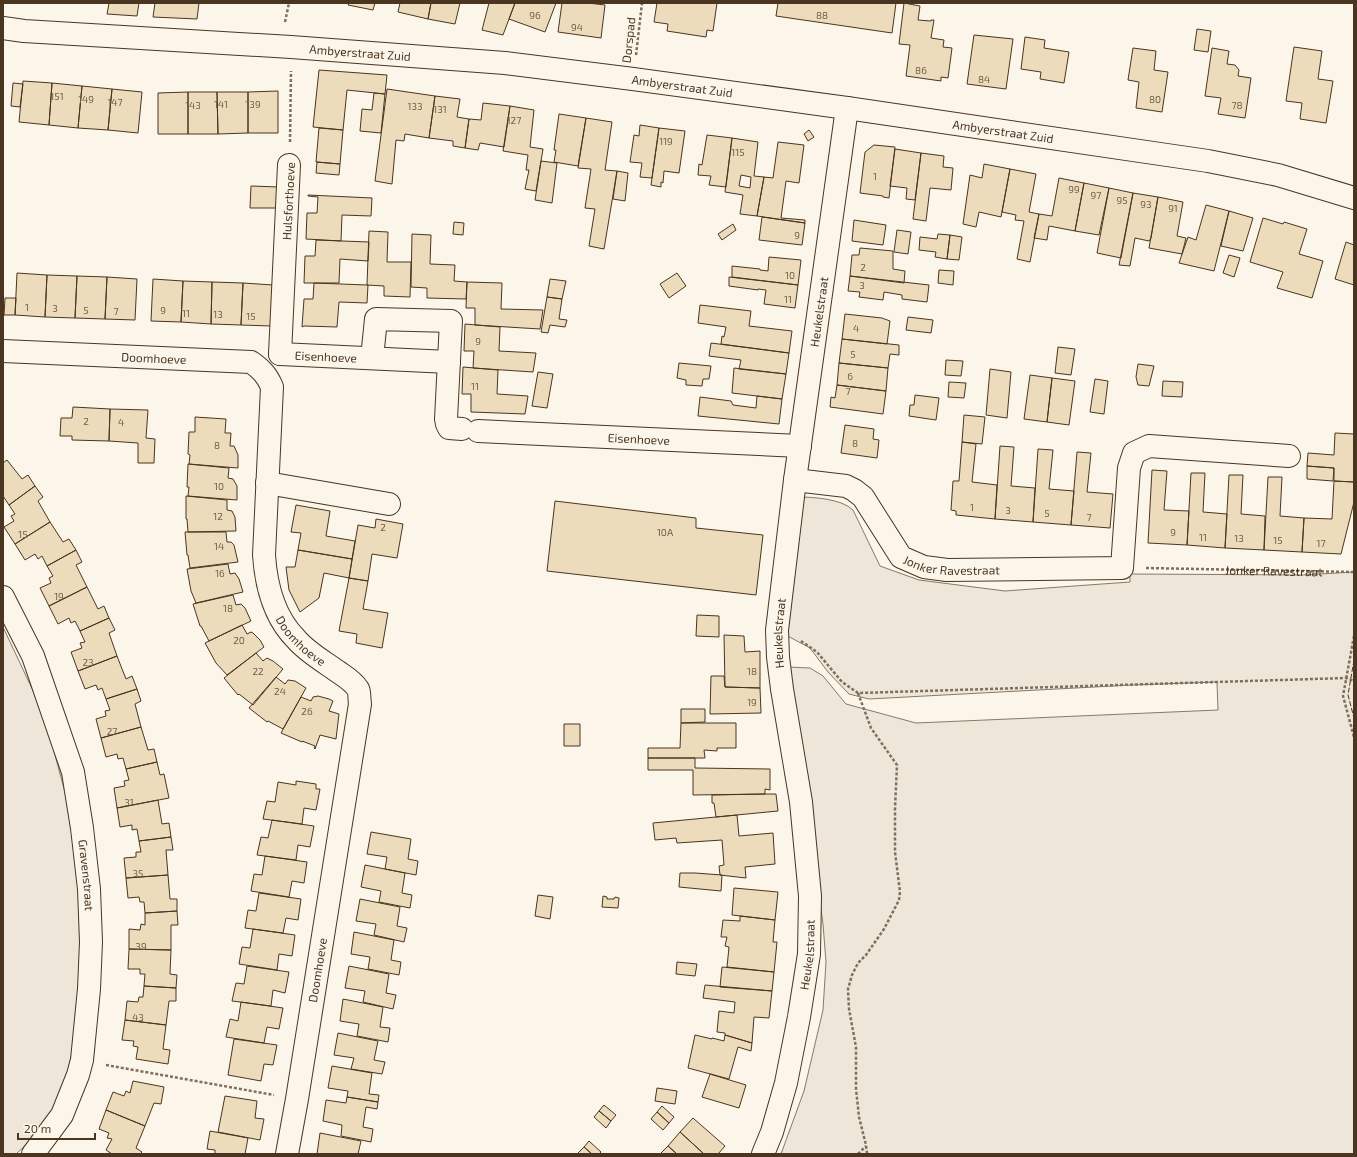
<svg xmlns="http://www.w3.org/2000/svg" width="1357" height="1157" font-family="'Exo 2',sans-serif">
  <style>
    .green { fill: #ede6d9; stroke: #887966 }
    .building { fill: #ecdcbc; stroke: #4a3520; fill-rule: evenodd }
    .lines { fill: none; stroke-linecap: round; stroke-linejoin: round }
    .minor-casing { stroke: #4a3520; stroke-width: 24 }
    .path { stroke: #7f6f5c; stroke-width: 2.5; stroke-dasharray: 3 2; stroke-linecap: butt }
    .minor { stroke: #fbf6e9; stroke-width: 22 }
    .fence { stroke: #4a3520; stroke-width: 1; stroke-dasharray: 5 2; stroke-linecap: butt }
    .labels { text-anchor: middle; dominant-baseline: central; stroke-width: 3; stroke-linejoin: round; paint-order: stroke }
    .number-label { font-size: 10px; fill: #725f47 }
    .street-label { font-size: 12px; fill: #4a3520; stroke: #fbf6e9 }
  </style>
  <rect width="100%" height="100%" fill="#fbf6e9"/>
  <path class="green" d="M798,497c16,0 44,2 55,13l27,56 39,14 86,11 125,-9v-8l173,1 51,-3v582h-573l23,-63 19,-81 3,-48 -3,-38 -36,-257 23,1 13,8 23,28 70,19 302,-13 -1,-28 -85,3 -263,14 -20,-5 -21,-22 -18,-24 -26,-14z
    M3,627l41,87 25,93 12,92 1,74 -8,70 -11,49 -25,42 -22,20h-13z"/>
  <path class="building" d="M109,3h30l-2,13 -30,-2z
    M155,3h44l-2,16 -44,-2z
    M349,3h26l-2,7 -25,-5z
    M400,3h31l-3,16 -30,-7z
    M431,3h29l-5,21 -27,-5z
    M489,3h26l-12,32 -21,-5z
    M515,3h41l-11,29 -36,-13z
    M562,3h26l17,2 -4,33 -43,-6z
    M657,3h60l-4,28 -6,-1 -1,7 -39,-6 1,-7 -14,-2z
    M778,3h118l-4,30 -116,-17z
    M904,3l16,3 -2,14 13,1v-1h3l-3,18 13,2 -1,7 9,1 -4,30 -7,-1v4l-35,-5 4,-31 -11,-1z
    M1197,29l14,2 -3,21 -14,-2z
    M974,35l39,4 -7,50 -39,-5z
    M1025,37l20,3 -1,8 25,4 -5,31 -24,-4 1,-7 -20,-3z
    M1294,47l28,4 -4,28 15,2 -7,42 -26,-4 2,-16 -16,-2z
    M1133,48l23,3 -2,19 14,2 -6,40 -26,-4 3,-26 -11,-2z
    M1212,48l17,3 -2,13 8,1 4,5 -1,6 13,2 -6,40 -27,-4 3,-16 -16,-2z
    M319,70l68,5 -2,19 -38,-4 -4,40 -30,-3z
    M23,81l29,2 -3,42 -30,-3z
    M13,83l10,1 -3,23 -9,-1z
    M52,83l30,3 -4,42 -29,-3z
    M82,86l30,3 -4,41 -30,-2z
    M112,89l30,3 -4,41 -30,-3z
    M387,89l48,7 -6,42 -24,-4 -1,7 -8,-1 -4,44 -17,-3z
    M278,91v42h-30v-41z
    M188,92v42h-30v-41z
    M188,92h29l1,42h-30z
    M217,92h31v41l-30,1z
    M374,93l11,1 -4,39 -21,-2 2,-22 10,1z
    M435,96l25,3 -3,18 12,2 -4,29 -12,-2v-5l-24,-3z
    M483,103l27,3 -6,41 -24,-4 -2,7 -13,-2 4,-29 12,1z
    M510,106l24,4 -4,37 13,2 -7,42 -11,-2 4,-19h-3l2,-15 -25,-4z
    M559,114l27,4 -8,48 -24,-4 2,-12h-2z
    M586,118l26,4 -7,48 12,1 -13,78 -15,-3 6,-37 -10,-1 6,-39 -13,-1z
    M640,125l19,3 -7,50 -12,-1 2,-14 -12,-1 4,-27 5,1z
    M319,128l24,2 -3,34 -24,-2z
    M659,128l26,3 -6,42 -15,-2 -1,12 -2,-1v5l-10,-2z
    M809,130l5,7 -6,4 -4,-7z
    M707,135l25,3 -6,49 -17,-2 2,-9 -13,-1 1,-11 3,1z
    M732,138l26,4 -4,34 10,1 -7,39 -17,-2 3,-19 -18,-3zM741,175l10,2 -1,11 -11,-2z
    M778,142l26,3 -5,38 -13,-2 -5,37 24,2v3l-48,-7 7,-39 9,1z
    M874,145l21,2 -6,51 -6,-1v-1l-23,-3 5,-41z
    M895,149l26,4 -6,47 -9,-1 1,-11 -17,-2z
    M921,153l23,3 -1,11 10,1 -2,22 -21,-2 -4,33 -13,-2z
    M541,161l16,2 -5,40 -17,-3z
    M317,162l23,2 -1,11 -23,-2z
    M984,164l26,5 -9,48 -22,-5 -3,15 -13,-3 7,-49 12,3z
    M1010,169l26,5 -7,38 10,2 -9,48 -13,-3 7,-38 -9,-1 1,-5 -14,-3z
    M617,171l11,2 -3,28 -12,-2z
    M1059,178l25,5 -9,48 -26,-5 -2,14 -13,-2 5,-24 13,2z
    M1084,183l25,5 -10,47 -24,-4z
    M251,186l28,1v21h-29z
    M1109,188l24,5 -12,65 -24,-5z
    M1133,193l25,4 -7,41 -2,3 -14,-3 -5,28 -11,-1z
    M308,195l64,3 -1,18 -29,-1 -1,26 -35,-2 1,-26h10l1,-16 -10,-1z
    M1158,197l25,5 -6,34 9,2 -4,16 -33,-6z
    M1206,205l23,6 -15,60 -35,-8 9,-26 8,3z
    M1229,211l24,7 -10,33 -22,-5z
    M762,217l43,6 -3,22 -43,-5z
    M1263,218l20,6 1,-2 23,7 -8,25 24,7 -11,37 -35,-10 6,-16 -33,-10z
    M854,220l32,5 -3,20 -31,-4z
    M454,222l10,1 -1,12 -10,-1z
    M733,224l3,6 -14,10 -4,-6z
    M897,230l14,2 -3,22 -14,-2z
    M369,231l19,1 -1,30h24l-1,35 -26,-1v-10l-17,-1z
    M412,234l19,1 -1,29 25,1 -1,16 13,1 -1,17 -39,-1v-10l-16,-1z
    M938,234l12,1 -3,24 -12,-2 1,-5 -17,-2 1,-13 17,2z
    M950,235l12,2 -3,23 -12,-1z
    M316,240l53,2 -1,19 -28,-2 -1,24h-35l1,-27h10z
    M1346,242l8,3v40l-19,-6z
    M860,248l33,3v18l12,2 -1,12 -54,-7 2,-21h7z
    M1229,255l11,3 -6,19 -11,-4z
    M769,257l32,3 -3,25 -66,-8v-11l28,3v1l8,1z
    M939,270l15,1 -1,14 -15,-2z
    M17,273l30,2 -2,42 -30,-2z
    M677,273l9,13 -17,12 -9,-14z
    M47,275l30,1 -2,42 -30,-1z
    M77,276l30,1 -2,42 -30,-1z
    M850,276l79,9 -2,17 -25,-3v-4l-18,-3 -1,8 -24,-3 1,-5 -12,-1z
    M107,277l30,2 -2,41 -30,-1z
    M729,277l69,8 -3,23 -31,-4 2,-14 -8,-1v1l-29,-4z
    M153,279l30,2 -2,41 -30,-1z
    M550,279l16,2 -4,18 -15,-2z
    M183,281l29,1 -1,42 -30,-2z
    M212,282l31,1 -2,42 -30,-1z
    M467,282l35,1 -1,26 42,1 -3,19 -65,-4v-17h-9z
    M243,283l30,2 -2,41 -30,-1z
    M314,283l53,2h1l-1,18 -28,-1 -2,25 -33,-1 -2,1 2,-28h9z
    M547,297l15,2 -3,20 8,1 -2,7 -15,-2 -2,8 -7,-1z
    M5,298h11l-1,17h-11z
    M700,305l51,6 -2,15 43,5 -3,22 -68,-9 1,-8 2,1 2,-10 -28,-4z
    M845,314l37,4 8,3 -3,23 -45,-5z
    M908,317l25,3 -2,13 -25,-3z
    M465,324l35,3 -1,24 37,2 -3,19 -60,-4 1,-17h-10z
    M842,339l57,6v10l-9,-1 -2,14 -49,-5z
    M711,343l78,10 -3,21 -47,-5 2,-9 -32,-4z
    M1058,347l17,2 -4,26 -16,-2z
    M946,360l17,1 -2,15 -16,-1z
    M679,363l32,3 -2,13h-6l-1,7 -16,-1v-5l-9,-2z
    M839,363l49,5 -2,23 -49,-6z
    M1138,364l16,2 -5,20 -11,-1 -2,-8z
    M463,367l35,3 -1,24 31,2 -3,18 -54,-2v-18h-9z
    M734,368l52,6 -4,25 -50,-6z
    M990,369l21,3 -4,46 -21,-3z
    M538,372l15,2 -6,34 -15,-2z
    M1030,375l22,3 -5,44 -23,-3z
    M1052,378l23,3 -6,44 -22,-3z
    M1095,379l13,2 -4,33 -14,-2z
    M1163,381l20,1 -1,15 -20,-1z
    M949,382l17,1 -2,15 -16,-1z
    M837,385l49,6 -3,23 -53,-7 1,-10 4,1z
    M915,395l24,3 -3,22 -27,-4 1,-11h4z
    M757,396l25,3 -3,25 -81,-8 2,-19 31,4 2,4 23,3z
    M73,407l37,2 -1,32 -37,-1v-4h-12l1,-18h11z
    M110,409l38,1 -2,28 9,1 -1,24h-16v-20l-29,-2z
    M964,415l21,2 -3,27 -20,-2z
    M195,417l31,2 -1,14h6l-1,13h4l4,9v13l-49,-4 1,-9 -2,-1 1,-22h6z
    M845,425l29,4 -1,10 6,1 -2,18 -36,-5z
    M1335,433l19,1v48l-20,-1v-13l-27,-2 1,-13 26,2z
    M962,442l14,2 -4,38 25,3 -2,34 -39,-4v-4l-5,-1 2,-29h6z
    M1000,446l14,1 -3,39 24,2 -2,34 -38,-3z
    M1038,449l15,1 -4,39 25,2 -3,34 -38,-3z
    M1077,452l14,1 -4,39 26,2 -3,34 -39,-3z
    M7,460l15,19 6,-4 7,11 -26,19 -6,-9v-33z
    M188,464l41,4 -1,10 5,1 4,7v14l-49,-4 1,-9h-2z
    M1307,466l27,2 -1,13 -26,-2z
    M1152,470l15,1 -3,39 25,1 -2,34 -39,-2z
    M1191,473h14l-2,39 24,2 -2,34 -38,-3z
    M1229,475h14l-2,39 24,2 -1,34 -39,-2z
    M1268,477h14l-2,39 24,2 -2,34 -38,-2z
    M1334,481l20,1v20l-13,52 -39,-2 2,-34 28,1z
    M35,486l8,11 -5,4 12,21 -35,22 -11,-17 10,-6 -3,-5 4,-2 -6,-9z
    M186,496l41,4v10l5,1 3,6 1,14 -48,1 -1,-13h-1z
    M555,501l141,17v10l67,7 -7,60 -209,-24z
    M296,505l34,6 -4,25 29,5 -3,18 -54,-9 3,-17 -10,-1z
    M376,519l27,5 -6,34 -25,-4 -4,27 -19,-3 9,-53 17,3z
    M50,522l13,20 6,-3 7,11 -29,16 -5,-10 -4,3 -3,-5 -10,6 -10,-16z
    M185,532h41l1,10h4l3,3 4,17 -48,6 -2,-13h-1z
    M76,550l6,12 -6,3 11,22 -38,19 -9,-18 11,-5 -2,-5 4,-2 -6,-10z
    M298,550l54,9 -3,19 -25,-5 -5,25 -19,14 -11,-22 -3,-23h9z
    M228,564l2,10 5,-1 4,6 4,13 -47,11 -5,-12 -4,-22z
    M349,578l19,3 -5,28 25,4 -6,35 -26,-5 1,-9 -18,-3z
    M87,587l11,22 6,-3 5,12 -29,13 -5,-10 -4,2 -2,-5 -11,6 -9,-18z
    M233,595l3,10 5,-1 4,4 6,13 -42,20 -8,-15h-1l-7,-22z
    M697,615l22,1v21l-23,-1z
    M109,618l6,12 -6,3 8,23 -39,15 -7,-19 11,-4 -2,-5 5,-1 -5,-11z
    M242,625l5,9 4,-2 2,1 7,7 4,7 -37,28 -11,-12 -11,-20z
    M724,635l20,1 1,16 15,-1v37l-35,-1z
    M256,653l7,8 4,-3 6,3 10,8 -30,36 -14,-11 -1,1 -14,-17z
    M117,656l9,23 6,-3 5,13 -31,10 -4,-11 -4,2 -2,-5 -11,4 -7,-18z
    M711,676h13l1,11 35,1 1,25 -51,1z
    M276,677l9,7 3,-4 7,1 11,7 -23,41 -15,-8 -1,1 -18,-14z
    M137,689l4,12 -6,3 6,23 -40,11 -5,-19 10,-3 -1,-5 5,-1 -4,-11z
    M318,696l11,3 4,2 -4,10 10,3 -3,25 -16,-4 -5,14 -1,-1 1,-2 -13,-5v1l-21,-9 20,-36 10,4 2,-4z
    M681,709h24v13l-24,1z
    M681,723h55v25h-19v3l-13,-1 1,8h-57v-10h32z
    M564,724h16v22h-16z
    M141,727l7,23 6,-1 3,13 -31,7 -3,-11 -5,1 -1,-5 -11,3 -5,-19z
    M648,758h47v10l75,1v21l-5,-1v5l-72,1v-25h-45z
    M157,762l3,13 4,-1 5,24 -52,10 -3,-20 11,-2 -1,-5 5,-1 -3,-11z
    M296,781l20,3v5h4l-4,21 -12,-2 -2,16 -39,-5 4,-18 8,1 3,-20 18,3z
    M765,794h11l2,17 -62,6 -2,-14h-2v-8z
    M158,800l4,24 7,-1 2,14 -32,4 -2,-12 -5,1v-5l-12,2 -3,-19z
    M737,815l2,21 34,-3 2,31 -30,3 1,11 -26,-3 -1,-9 5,-1 -2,-25 -45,3 -1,-5 -21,2 -2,-17z
    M272,820l42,6 -4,21 -12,-2 -2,15 -39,-5 4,-18 7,1z
    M371,832l40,7 -3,20 10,2 -2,14 -31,-6 2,-12 -20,-3z
    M171,837l2,13h-7l2,25 -42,3 -2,-20 12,-1v-5h5l-2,-11z
    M265,856l42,6 -3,21 -12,-2 -3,16 -38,-6 3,-17 8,1z
    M365,865l40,8 -3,20 10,2 -2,13 -31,-6 2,-11 -20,-4z
    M680,873h15l27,2 -1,16 -42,-4z
    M168,875l2,24h7v12l-32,2 -1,-11h-4l-1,-5 -11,1 -2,-20z
    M734,888l44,4 -3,28 -43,-5z
    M259,893l42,6 -3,21 -12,-2 -3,15 -38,-5 3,-18 8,1z
    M538,895l15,2 -3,22 -15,-3z
    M603,896l4,1v2h7l1,-2 4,1 -1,10 -16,-1z
    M360,899l40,8 -3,19 10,2 -3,14 -30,-7 2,-11 -20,-3z
    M177,911l1,14h-7v25l-42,-1v-20l11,1 1,-6 4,1v-12z
    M740,916l35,4 -2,22h4l-3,30 -47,-5 2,-20 -4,-1 2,-9h-6l2,-17 17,1z
    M253,929l42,6 -3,21 -13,-2 -2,16 -38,-6 3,-17 8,1z
    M354,932l40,8 -3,20 10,2 -2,13 -31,-6 2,-12 -19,-3z
    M129,949l42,1 -1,24 7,1 -1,13 -32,-2 1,-12h-5v-5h-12z
    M677,962l20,2 -2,12 -19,-2z
    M247,966l42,6 -4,21 -12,-3 -2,16 -39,-5 4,-18 8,1z
    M349,966l40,8 -3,19 10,2 -3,14 -30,-7 2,-11 -20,-3z
    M722,967l52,5 -2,19 -52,-4z
    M705,985l67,6 -3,27 -15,-1 -2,26 -27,-8v-2l-8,-1 2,-21 15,2 1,-11 -32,-4z
    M144,986l32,2v13h-7l-3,24 -41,-5 2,-19 11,1 1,-5h4z
    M343,999l40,8 -3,20 10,1 -2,14 -31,-6 2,-12 -19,-3z
    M241,1002l42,6 -4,21 -12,-2 -3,16 -38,-6 4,-18 8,2z
    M125,1020l41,5 -3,24 7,1 -2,14 -32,-5 2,-12 -5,-1 1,-5 -12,-1z
    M338,1033l40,8 -4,19 11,2 -3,12 -31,-5 3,-11 -20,-3z
    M695,1035l17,4v-1l12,3 1,-6 27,8 -1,8 -13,-4 -9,32 -41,-11z
    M234,1039l43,6 -4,20 -9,-1 -3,17 -33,-6z
    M332,1066l40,7 -3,21 10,1 -1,7 -31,-5 1,-6 -20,-3z
    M710,1074l36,11 -7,23 -37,-11z
    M133,1081l31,6 -3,17 -7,-1 -9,23 -39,-16 7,-18 11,4 2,-5 4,2z
    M657,1088l20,3 -2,13 -20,-3z
    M225,1096l32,5 -2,17 9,1 -4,21 -42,-8z
    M347,1097l31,5 -1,7 -11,-2 -3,20 10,2 -2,13 -30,-6 1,-11 -19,-4 3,-21 20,3z
    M604,1105l12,10 -5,6 -12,-10z
    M662,1106l12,11 -5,6 -12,-11z
    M106,1110l39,16 -9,22 6,4 -2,2h-28l-6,-4 6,-11 -5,-1 2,-5 -10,-4z
    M599,1111l12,10 -5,7 -12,-11z
    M657,1112l12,11 -6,7 -12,-11z
    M693,1118l32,28 -7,8h-14l-24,-22z
    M210,1131l38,7 -3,16h1h-31v-4l-8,-1z
    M680,1132l24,22h-27l-9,-8z
    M320,1133l41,8 -3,13h-41z
    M589,1141l12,11 -2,2h-7l-8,-7z
    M668,1146l9,8h-17z
    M584,1147l8,7h-13l-1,-1z"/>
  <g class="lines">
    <g class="minor-casing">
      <g id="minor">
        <path id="s2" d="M3,28l21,3 267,16 214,16 128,16 214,29 361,53 70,14 76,23"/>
        <path id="s3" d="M3,351l248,11c10,7 16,13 21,25l-8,168c2,30 10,62 32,84 11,13 27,22 41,32 7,5 16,10 21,18 2,3 1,10 2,15l-63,395 -10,55"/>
        <path d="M280,354l9,-189"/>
        <path id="s4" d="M280,354l169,8"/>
        <path d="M372,358l4,-39 75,2 -5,98 1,5 2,4 13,1"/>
        <path id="s5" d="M478,431l322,15"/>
        <path id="s6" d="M795,480l51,6 8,4 9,7 38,60 23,10 23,3 175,-2 7,-100 5,-15 15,-7 140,10"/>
        <path d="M267,483l122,21"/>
        <path id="s7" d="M3,597l30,59 40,116 9,56 7,61 2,53 -2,47 -7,71 -4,15 -16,40 -29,39"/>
        <path id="s8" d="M763,1154l9,-22 14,-49 13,-66 10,-63 1,-58 -9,-94 -19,-113 -4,-32 -1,-27 18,-150 52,-372"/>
      </g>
    </g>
    <g class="path">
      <path d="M285,22l4,-19"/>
      <path d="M636,55l6,-52"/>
      <path d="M290,142l1,-71"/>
      <path id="s1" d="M1146,568l208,4"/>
      <path d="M1354,636l-11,60 11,41"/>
      <path d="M801,641l16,11 25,30 16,11 488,-15 8,3"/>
      <path d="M858,693l13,35 26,37 -2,43v44l5,40 -1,8 -15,29 -18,26 -8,8 -6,12 -4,14 1,20 7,38v42l3,28 7,28 1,9"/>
      <path d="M106,1065l168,30"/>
      <path d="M858,1154l8,-8"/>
    </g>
    <use href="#minor" class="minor"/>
    <path class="fence" d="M1354,660l-6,35 6,23"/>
  </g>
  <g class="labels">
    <g class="number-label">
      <text x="535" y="15">96</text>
      <text x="822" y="15">88</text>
      <text x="577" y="27">94</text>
      <text x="921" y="70">86</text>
      <text x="984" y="79">84</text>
      <text x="57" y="96">151</text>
      <text x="86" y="99">149</text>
      <text x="1155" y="99">80</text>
      <text x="115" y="102">147</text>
      <text x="221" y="104">141</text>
      <text x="253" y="104">139</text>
      <text x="193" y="105">143</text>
      <text x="1237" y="105">78</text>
      <text x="415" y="106">133</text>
      <text x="440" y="109">131</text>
      <text x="514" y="120">127</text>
      <text x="666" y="141">119</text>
      <text x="738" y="152">115</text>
      <text x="875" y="176">1</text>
      <text x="1074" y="189">99</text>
      <text x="1096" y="195">97</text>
      <text x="1122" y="200">95</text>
      <text x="1146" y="204">93</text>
      <text x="1173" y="208">91</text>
      <text x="797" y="235">9</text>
      <text x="863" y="267">2</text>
      <text x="790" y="275">10</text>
      <text x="862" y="285">3</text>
      <text x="788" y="299">11</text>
      <text x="27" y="307">1</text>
      <text x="55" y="308">3</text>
      <text x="86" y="310">5</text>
      <text x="163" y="310">9</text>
      <text x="116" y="311">7</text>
      <text x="186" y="313">11</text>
      <text x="218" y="314">13</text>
      <text x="251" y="316">15</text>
      <text x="856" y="328">4</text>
      <text x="478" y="341">9</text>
      <text x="853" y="354">5</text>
      <text x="850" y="376">6</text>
      <text x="475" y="386">11</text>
      <text x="848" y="391">7</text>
      <text x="86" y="421">2</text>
      <text x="121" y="422">4</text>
      <text x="855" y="443">8</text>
      <text x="217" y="445">8</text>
      <text x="219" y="486">10</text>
      <text x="972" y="507">1</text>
      <text x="1008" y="510">3</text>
      <text x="1047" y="513">5</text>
      <text x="218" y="516">12</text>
      <text x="1089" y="517">7</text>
      <text x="383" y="527">2</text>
      <text x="665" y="532">10A</text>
      <text x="1173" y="532">9</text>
      <text x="23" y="534">15</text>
      <text x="1203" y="537">11</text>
      <text x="1239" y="538">13</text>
      <text x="1278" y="540">15</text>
      <text x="1321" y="543">17</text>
      <text x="219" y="546">14</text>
      <text x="220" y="573">16</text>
      <text x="59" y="596">19</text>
      <text x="228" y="608">18</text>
      <text x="239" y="640">20</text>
      <text x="88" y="662">23</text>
      <text x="258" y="671">22</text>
      <text x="752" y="671">18</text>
      <text x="280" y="691">24</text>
      <text x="752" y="702">19</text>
      <text x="307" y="711">26</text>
      <text x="112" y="731">27</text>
      <text x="129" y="802">31</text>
      <text x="138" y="873">35</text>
      <text x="141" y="946">39</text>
      <text x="138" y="1017">43</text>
    </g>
    <g class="street-label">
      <text transform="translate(628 40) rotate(-84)">Dorspad</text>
      <text stroke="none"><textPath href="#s2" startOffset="358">Ambyerstraat Zuid</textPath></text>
      <text stroke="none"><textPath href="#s2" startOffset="682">Ambyerstraat Zuid</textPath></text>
      <text stroke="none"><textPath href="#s2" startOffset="1006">Ambyerstraat Zuid</textPath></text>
      <text transform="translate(288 201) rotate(-87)">Hulsforthoeve</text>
      <text stroke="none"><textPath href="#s8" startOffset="853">Heukelstraat</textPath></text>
      <text stroke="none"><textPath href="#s4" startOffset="46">Eisenhoeve</textPath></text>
      <text stroke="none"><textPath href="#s3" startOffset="151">Doomhoeve</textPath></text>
      <text stroke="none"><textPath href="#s5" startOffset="161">Eisenhoeve</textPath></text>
      <text stroke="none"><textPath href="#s6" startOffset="195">Jonker Ravestraat</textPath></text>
      <text stroke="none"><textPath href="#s1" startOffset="128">Jonker Ravestraat</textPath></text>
      <text stroke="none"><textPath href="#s8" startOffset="529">Heukelstraat</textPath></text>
      <text stroke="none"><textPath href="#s3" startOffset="546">Doomhoeve</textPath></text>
      <text stroke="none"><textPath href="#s7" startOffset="293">Gravenstraat</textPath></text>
      <text stroke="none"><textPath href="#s8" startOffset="205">Heukelstraat</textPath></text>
      <text transform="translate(317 970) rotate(-81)">Doomhoeve</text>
    </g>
  </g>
  <rect width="1357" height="1157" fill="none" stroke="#4a3520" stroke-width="8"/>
  <path d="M18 1133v6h77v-6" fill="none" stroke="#4a3520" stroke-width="2"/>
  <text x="24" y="1133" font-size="12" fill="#4a3520" stroke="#fbf6e9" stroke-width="3" paint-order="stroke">20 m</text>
</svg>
